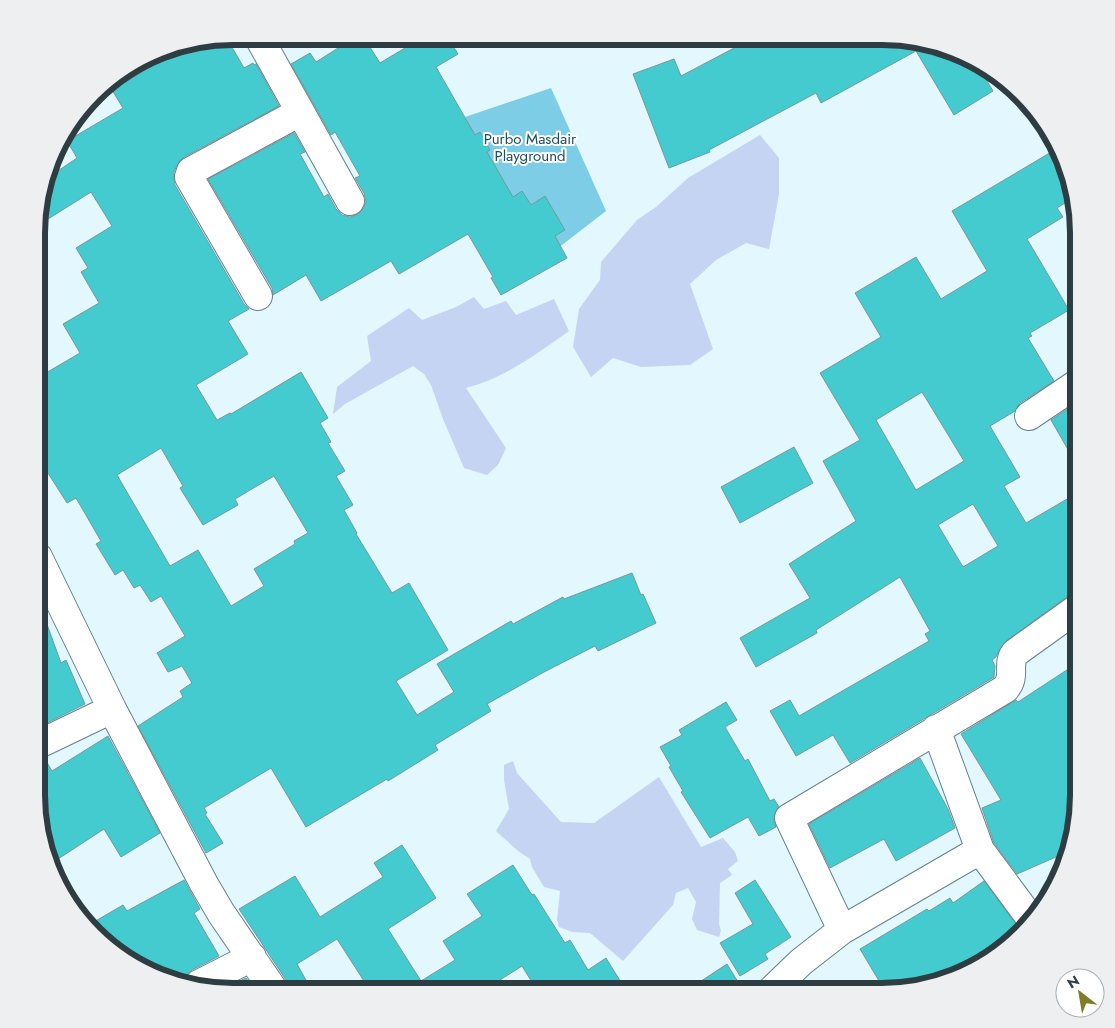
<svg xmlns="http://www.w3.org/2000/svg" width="1115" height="1028" font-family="Jost,sans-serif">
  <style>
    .green { fill: #7ecde6 }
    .water { fill: #c5d4f3 }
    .building { fill: #43cbcf; stroke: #749a9b; fill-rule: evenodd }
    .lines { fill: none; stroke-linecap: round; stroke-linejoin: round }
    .minor-casing { stroke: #62848f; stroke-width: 30 }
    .minor { stroke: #fff; stroke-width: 28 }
    .labels { text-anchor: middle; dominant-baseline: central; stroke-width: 4; stroke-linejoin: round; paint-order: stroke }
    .park-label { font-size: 15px; fill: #1c4f5d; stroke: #fff }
    .rim { fill: none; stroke: #2e3d41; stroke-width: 6 }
  </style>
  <rect width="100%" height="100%" fill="#e2f7fe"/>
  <path class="green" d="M551,88l55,123 -66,51 -75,-145z"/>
  <path class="water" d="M760,135l19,23v36l-10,55 -23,-6 -30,17 -26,24 23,65 -23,16 -49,2 -28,-9 -22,19 -18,-30 6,-38 21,-29 1,-18 36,-42 19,-13 32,-29z
    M474,297l10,12 22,-8 10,14 38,-16 15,32c-32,23 -65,47 -103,57l40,60 -8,17 -11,10 -23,-7 -21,-49 -12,-34 -7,-11 -11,-8 -68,38 -12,10 4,-27 34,-26 -4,-25 42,-28 13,12 34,-13z
    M513,761l4,12 44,49 33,1 65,-46 42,70 22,-9 12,14 3,9 -10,8 4,6 -12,8 -1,41 2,6 -2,7 -22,-7 -5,-11 4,-17 -8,-14 -12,5 -3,12 -50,56 -33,-28 -18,-1 -13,-5 -2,-7 3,-29 -16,-4 -12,-20 -2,-8 -12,-8 -22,-20 13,-22 -5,-29v-15z"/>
  <path class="building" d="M357,36h6l17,27 45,-27h22l11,18 -22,13 39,68 5,-3 10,18 -3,2 26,45 9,-6 9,14 14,-9 20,34 -10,6 12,22 -66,37 -10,-17 2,-1 -25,-43 -69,40 -8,-13 -70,40 -15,-26 -33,20 -1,-7 -64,-109 86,-46 11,19 -5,2 24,43 4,-3 8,15 6,6 8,2 8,-3 5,-5 3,-7 -2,-9 -9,-15 5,-2 -25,-44 -4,3 -40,-71 19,-11 6,9z
    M226,37l18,31 9,-5 1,2 2,-1 23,42 -95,51 -7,8 -3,7v7l1,6 69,119 5,5 -21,12 20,33 -52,31 21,35 13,-7 1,1 70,-42 27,46 -8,5 11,19 -3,1 17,28 -9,5 17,29 -9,5 13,23 -1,1 36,59 17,-10 39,67 -52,31 21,34 37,-23 -17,-28 74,-43 2,3 50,-27 1,2 68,-26 9,22 2,-1 13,29 -58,28 -3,-5 -51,26 -57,32 4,7 -56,34 3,5 -50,31 -1,-2 -81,48 -35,-59 -67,40 3,5 -2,1 18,29 -17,10 -68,-127 45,-29 -3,-6 12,-8 -10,-17 -14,6 -11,-19 28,-17 -24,-40 -10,6 -11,-17 -6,3 -11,-18 -8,5 -19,-31 5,-3 -25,-43 -9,5 -28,-44v-82l41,-24 -17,-29 36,-21 -18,-31 7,-4 -12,-20 36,-22 -21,-34 -51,32v-29l6,-16 31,-21 -10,-17 56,-33 -11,-18 78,-47zM161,448l22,38 -3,2 23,37 35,-20 -3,-6 39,-23 34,57 -14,8 1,3 -41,25 10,17 -33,20 -33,-56 -28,16 -53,-91z
    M755,37h141l74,20 5,4 18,30 -39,24 -38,-64 -95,52 -5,-10 -107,57 1,2 -41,16 -36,-94 41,-15 7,17z
    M1058,148l6,10 9,40 -16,10 6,9 -36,22 42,71 -39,23 2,3 -4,2 26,43 -34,22 -5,8 -25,15 30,51 -16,9 22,37 53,-31v96l-73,53 -7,9 -3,7 -4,3 3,6 -1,11 -144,86 -17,-28 -37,21 -26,-45 20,-11 9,16 130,-75 -4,-7 5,-3 -30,-54 -84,53 1,3 -61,34 -16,-29 70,-40 -21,-34 67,-43 -33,-60 37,-21 -40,-67 61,-36 -26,-44 61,-36 25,42 46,-28 -35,-60zM922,392l42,69 -48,29 -40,-70zM973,504l25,42 -35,21 -25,-42z
    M1078,402v65l-27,-47z
    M794,447l19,36 -73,40 -19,-36z
    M40,605l21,58 5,-3 19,44 -48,24 1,-122z
    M1079,662v134l-14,57 -48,21 -23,-31 -12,-35 19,-8 -40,-66 55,-34 2,2z
    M726,702l11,18 -12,7 20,34 3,-2 22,42 4,-2 5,8 -6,10 3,10 -17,9 -11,-19 -38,21 -29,-46 2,-1 -14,-24 2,-1 -11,-19 22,-12 -3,-5z
    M108,736l52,97 -39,24 -17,-28 -46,30 -15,-24 -6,-27v-48l8,-1 7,12z
    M920,758l28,51 7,19 -59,33 -12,-22 -54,29 -21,-44z
    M402,845l34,53 -48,31 33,52 34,-21 -12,-19 39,-25 -15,-22 46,-29 19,30 2,-1 31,49 5,-3 18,30 18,-12 21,34h-89l-16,-26 -41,26h-110l-34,-53 -40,25 10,18 -16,9 -3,-8 -49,-74 56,-33 25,41 63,-40 -9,-14z
    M184,880l16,29 -6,4 25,43 -27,14 -6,5 -2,6 -38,-9 -59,-46 36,-21 4,6z
    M755,880l36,57 -26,17 3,5 -28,17 -20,-33 33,-19 -18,-31z
    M984,881l37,50 -9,12 -55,34 -62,14h-10l-25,-42 67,-40 2,2 21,-13 3,5z
    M727,964l11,18 -4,2 5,7h-53z
    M246,978l10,14h-24l-9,-3z"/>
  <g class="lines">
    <g class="minor-casing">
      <path id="minor" d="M258,36l92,165
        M258,296l-69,-119 2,-6 109,-59
        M1029,416l49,-33
        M38,557l74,152 92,175 17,29 54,79
        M936,729l44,121 51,69
        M37,745l75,-36
        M842,930l138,-80
        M199,984l53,-27
        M771,991l30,-29 41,-32 -53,-112 216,-129c12,-13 1,-24 10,-36l64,-46"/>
    </g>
    <use href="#minor" class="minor"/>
  </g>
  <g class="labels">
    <g class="park-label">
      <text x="530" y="139">Purbo Masdair<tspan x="530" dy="17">Playground</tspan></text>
    </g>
  </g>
  <path d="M0 0H1115V1028H0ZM233 45H882A188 188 0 0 1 1070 233V795A188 188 0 0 1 882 983H233A188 188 0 0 1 45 795V233A188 188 0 0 1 233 45Z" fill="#eeeff0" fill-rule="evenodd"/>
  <path class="rim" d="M233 45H882A188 188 0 0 1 1070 233V795A188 188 0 0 1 882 983H233A188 188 0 0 1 45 795V233A188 188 0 0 1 233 45Z"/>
  <g transform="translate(1080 993) rotate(329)"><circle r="24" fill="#ffffff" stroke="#abb1b3"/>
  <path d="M0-4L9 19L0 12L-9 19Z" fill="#7c7d25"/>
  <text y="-8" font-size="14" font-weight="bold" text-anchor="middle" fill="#2e3d41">N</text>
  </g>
</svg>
